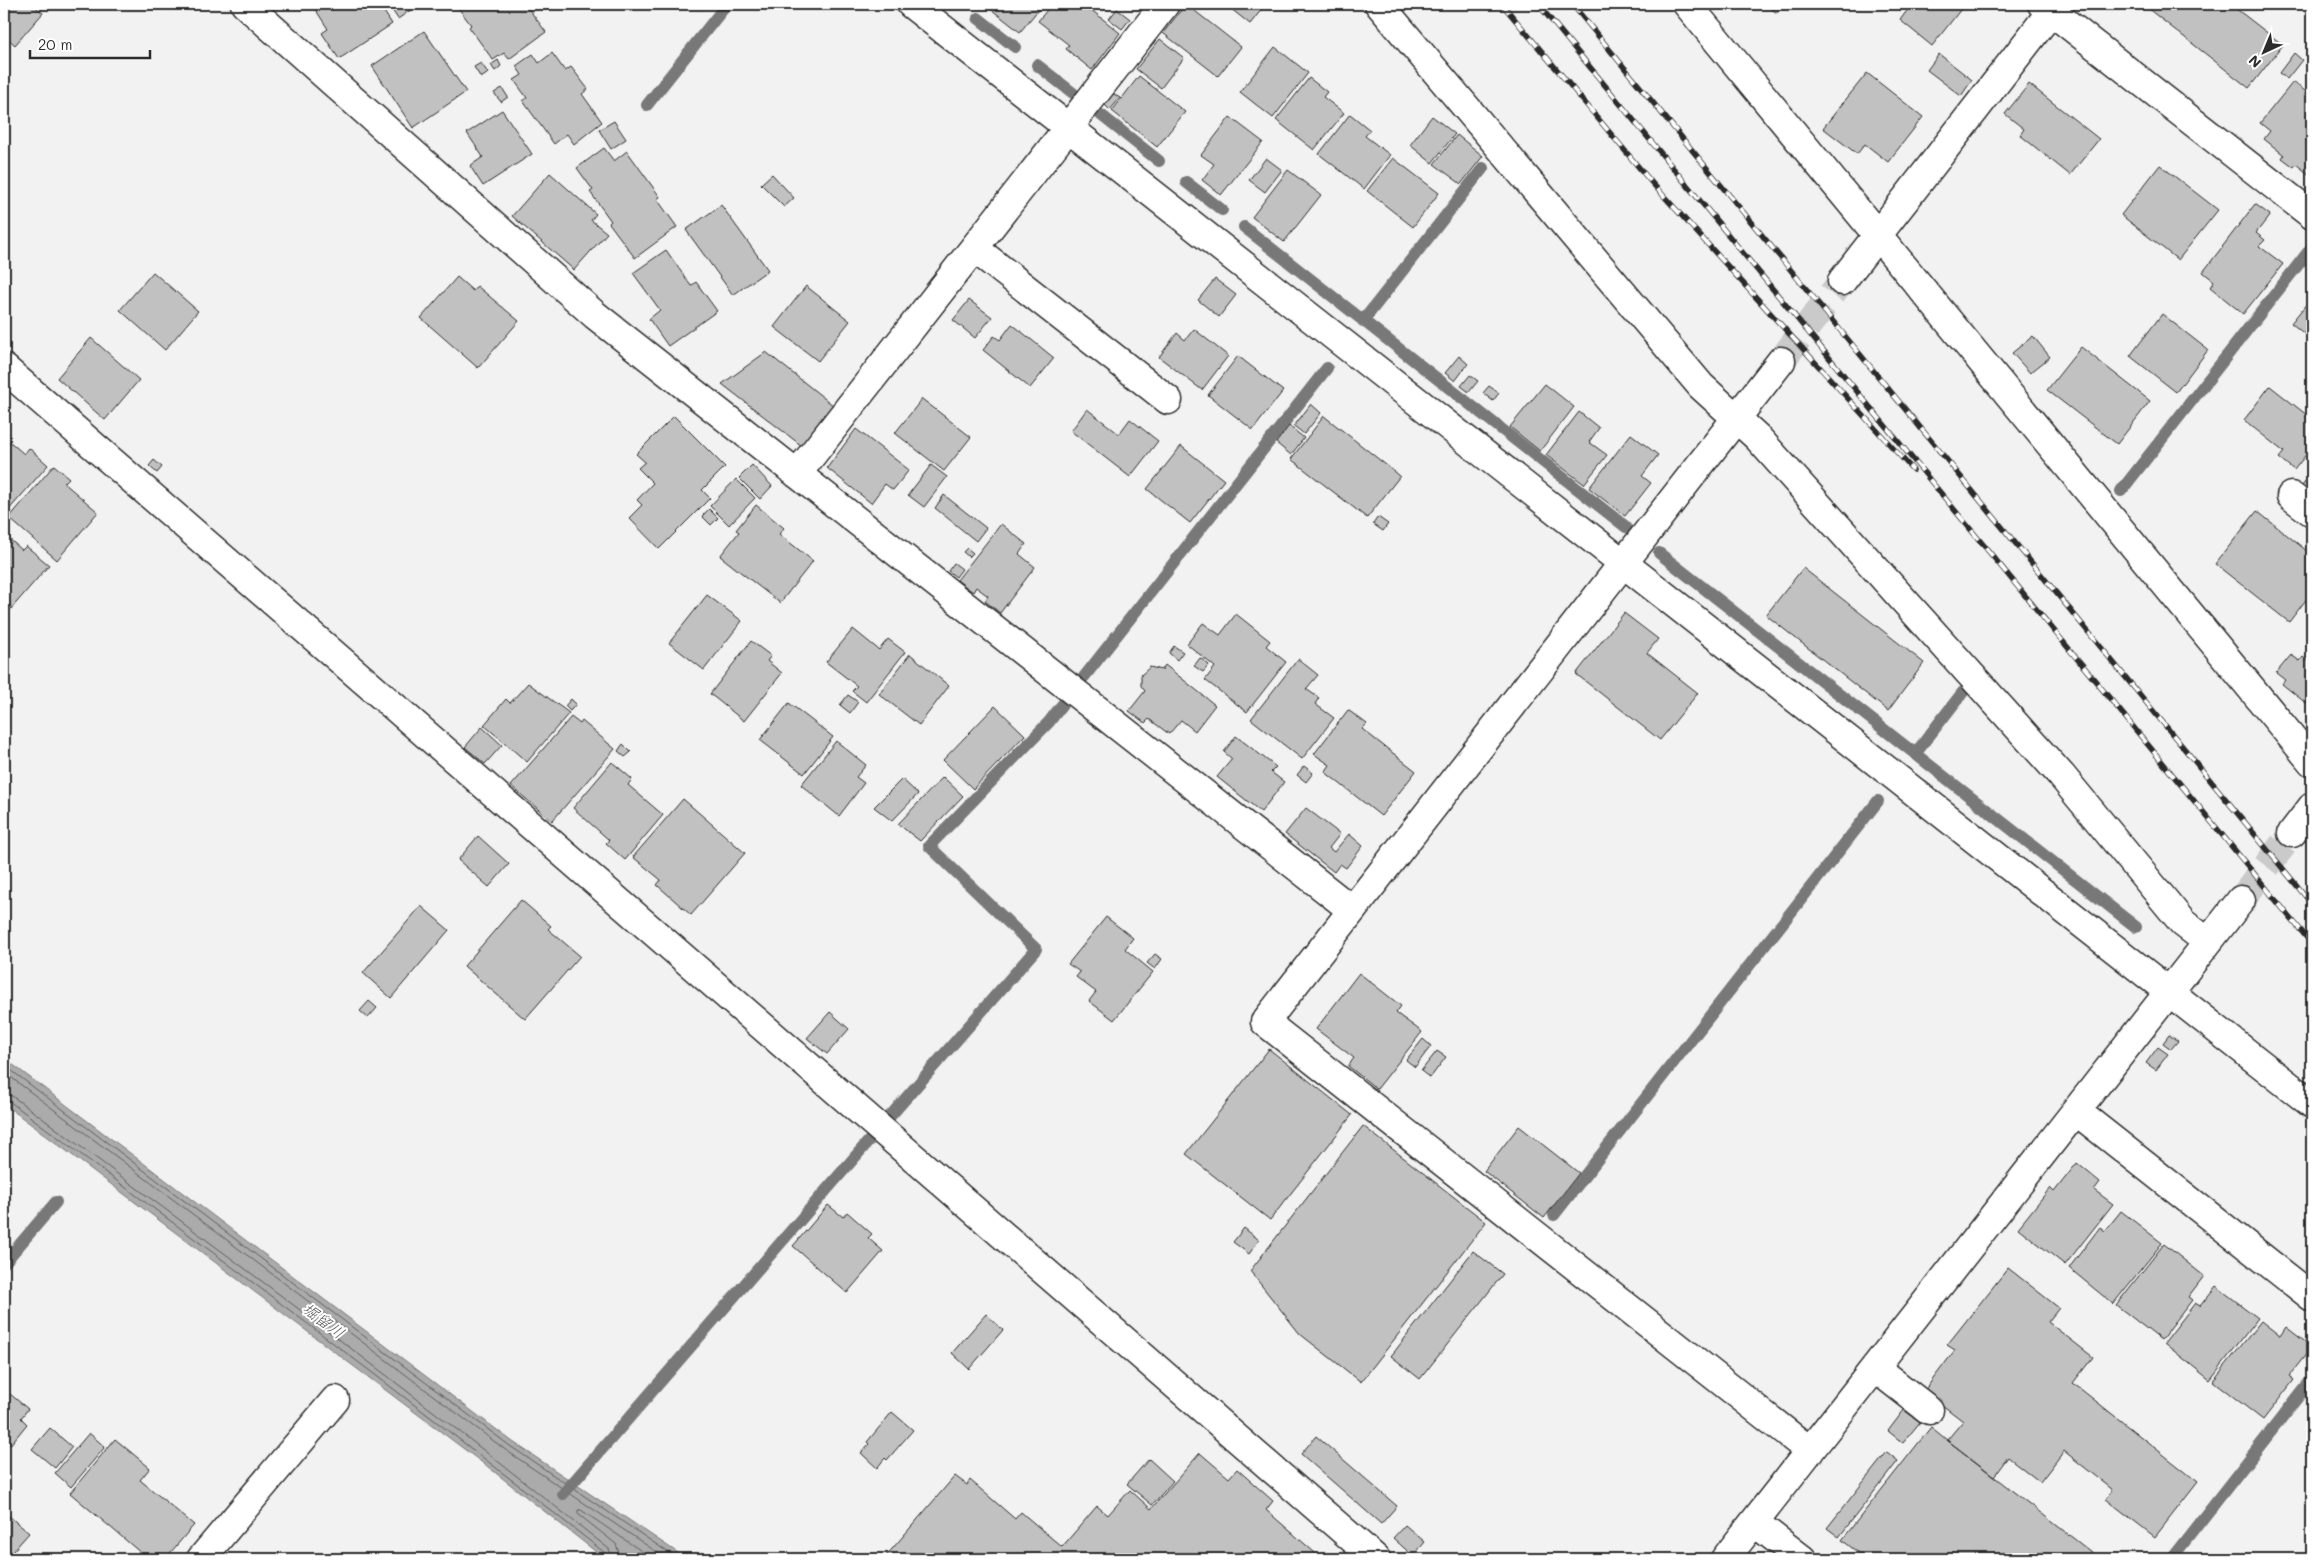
<svg xmlns="http://www.w3.org/2000/svg" width="2316" height="1563" font-family="Mali,'Klee One',sans-serif">
  <style>
    .water { fill: #ababab; stroke: #787878 }
    .lines { fill: none; stroke-linecap: round; stroke-linejoin: round }
    .shore { stroke: #5e5e5e; stroke-width: 1 }
    .stream { stroke: #787878; stroke-width: 12 }
    .building { fill: #c1c1c1; stroke: #2b2b2b }
    .minor-tunnel { stroke: #cacaca; stroke-width: 28; stroke-dasharray: 28 14; stroke-linecap: butt }
    .minor-casing { stroke: #2b2b2b; stroke-width: 31 }
    .minor { stroke: #fff; stroke-width: 28 }
    .rail-casing { stroke: #2b2b2b; stroke-width: 5.5 }
    .rail { stroke: #fff; stroke-width: 4; stroke-dasharray: 11; stroke-linecap: butt }
    .labels { text-anchor: middle; dominant-baseline: central; stroke-width: 4; stroke-linejoin: round; paint-order: stroke }
    .water-label { font-size: 16px; font-style: italic; fill: #585858; stroke: #fff }
  </style>
  <rect width="100%" height="100%" fill="#f2f2f2"/>
  <filter id="ink" filterUnits="userSpaceOnUse"><feTurbulence type="fractalNoise" baseFrequency=".02" numOctaves="2"/><feDisplacementMap in="SourceGraphic" scale="10" xChannelSelector="R" yChannelSelector="G"/><feConvolveMatrix kernelMatrix="1 2 1 2 8 2 1 2 1" color-interpolation-filters="sRGB"/></filter>
  <g filter="url(#ink)">
    <path class="water" d="M4,1058l509,384 174,117h-82l-113,-89 -488,-366z"/>
    <g class="lines">
      <path class="shore" d="M4,1065l506,381 168,113
        M4,1072l503,379 160,108
        M4,1094l8,2c201,148 402,297 597,453l4,10
        M4,1100l5,1c200,148 400,297 596,452l2,6
        M621,1559l-5,-15 -38,-30v-4h3l72,49"/>
      <path class="stream" d="M978,18l37,29
        M1037,65l36,28
        M647,105l80,-101
        M1101,115l58,46
        M1186,182l36,28
        M1244,227l382,300
        M1363,321l120,-153
        M2121,491l191,-244
        M1659,553l477,374
        M1084,677l243,-309
        M1915,754l48,-62
        M886,1121l150,-172 -107,-103 120,-124 13,-17
        M1554,1215l324,-414
        M4,1263l52,-61
        M563,1494l311,-359
        M2171,1559l141,-180"/>
    </g>
    <path class="building" d="M4,4h28l11,9 -28,32 -11,-10z
      M312,4h67l13,20 -53,35 -17,-26 6,-4z
      M388,4h31l-21,15z
      M458,4h67l21,28 -37,27 -5,-6 -11,7 -24,-33 2,-2 -15,-20z
      M989,4h54l-23,28 -33,-26z
      M1052,4h26l8,7 3,-3 31,25 -28,37 -26,-21 3,-4 -31,-24z
      M1186,4l55,43 -23,29 -55,-43z
      M1225,4h41l-16,20z
      M1765,4h19l-7,9z
      M1912,4h53l-33,42 -32,-26z
      M2142,4h88l53,41 -34,43z
      M1117,9l13,10 -8,10 -13,-10z
      M424,31l42,61 -53,36 -41,-62z
      M1160,39l24,19 -23,30 -25,-19z
      M1275,47l33,26 -35,45 -33,-26z
      M552,53l13,18 6,-4 17,22 -6,5 20,28 -28,22 -7,-10 -13,10 -31,-43 4,-3 -13,-18 8,-5 -6,-9 17,-12 6,9z
      M2294,53l8,7 -15,19 -8,-6z
      M1939,54l33,26 -11,16 -34,-26z
      M498,60l3,6 -6,5 -4,-6z
      M481,63l7,10 -7,5 -7,-11z
      M1867,73l56,44 -35,45 -23,-18 -8,10 -34,-26z
      M1139,76l46,36 -28,35 -45,-36z
      M1309,78l18,14 -4,5 21,16 -30,37 -38,-30z
      M2293,82l19,14v8l-3,4 3,2v67l-16,-13 -2,3 -12,-9 2,-3 -20,-16 6,-8 -10,-8z
      M2029,84l70,55 -29,36 -50,-40 4,-6 -19,-15z
      M502,88l6,9 -7,5 -7,-9z
      M1112,93l8,5 -10,12 -7,-7z
      M502,110l30,44 -49,32 -13,-20 13,-9 -16,-24z
      M1350,114l20,16 -5,6 25,19 -26,34 -45,-35z
      M1432,116l23,18 -23,29 -22,-18z
      M1230,117l33,25 -42,53 -19,-15 12,-16 -13,-9z
      M614,121l12,18 -15,10 -12,-19z
      M1457,135l26,21 -22,28 -27,-20z
      M604,148l10,13 13,-10 33,46 -3,2 20,28 -42,31 -26,-35 2,-2 -21,-29 3,-2 -16,-22z
      M1266,158l16,12 -17,22 -16,-12z
      M1393,158l46,35 -26,34 -46,-36z
      M2160,165l58,45 -40,50 -57,-45z
      M1288,170l33,25 -37,47 -32,-25z
      M550,173l46,41 -5,6 16,13 -33,37 -62,-54z
      M772,174l22,24 -10,9 -23,-23z
      M2255,204l15,11 -14,18 9,7 -6,6 24,18 -40,50 -33,-27 4,-6 -11,-9z
      M721,205l47,65 -35,25 -47,-65z
      M666,250l25,36 5,-4 21,29 -49,35 -19,-27 11,-9 -27,-37z
      M153,272l45,39 -33,39 -45,-40z
      M457,277l16,14 4,-5 42,35 -41,47 -57,-50z
      M1215,279l21,16 -17,22 -21,-17z
      M806,286l44,35 -32,40 -44,-34z
      M2312,297v43l-21,-17z
      M969,300l23,17 -17,21 -22,-18z
      M2162,314l46,36 -32,42 -46,-36z
      M1012,324l42,34 -24,30 -47,-38 11,-14 6,4z
      M1194,329l34,27 -26,34 -43,-33 18,-24 8,7z
      M2033,336l17,21 -20,16 -18,-20z
      M91,338l48,42 -34,40 -48,-42z
      M2081,347l69,54 -33,43 -70,-54z
      M766,352l68,54 -32,40 -80,-62z
      M1238,356l45,35 -30,39 -45,-35z
      M1459,356l9,8 -13,17 -10,-8z
      M1470,375l8,6 -9,11 -8,-6z
      M1545,384l29,23 -34,44 -30,-24z
      M1489,386l10,7 -6,8 -10,-8z
      M2270,386l42,33v28l-18,23 -15,-12 5,-6 -40,-32z
      M922,399l49,38 -27,34 -49,-38z
      M1311,404l10,9 -17,21 -10,-8z
      M1087,409l32,25 11,-15 28,22 -28,36 -59,-46z
      M1579,412l20,16 -10,14 18,13 -23,29 -38,-29z
      M674,416l51,51 -23,23 8,8 -51,51 -30,-31 13,-13 -5,-5 16,-17 -15,-15 7,-6 -9,-8z
      M1324,416l76,60 -33,42 -76,-59z
      M1289,426l15,12 -13,17 -15,-12z
      M856,429l53,41 -16,20 -8,-6 -14,19 -44,-35z
      M1631,434l27,21 -16,21 9,7 -26,33 -36,-28z
      M9,441l15,13 5,-6 19,17 -41,47 -3,-3v-62z
      M1181,446l43,34 -34,43 -43,-34z
      M154,460l8,7 -5,6 -8,-7z
      M54,465l15,13 -5,5 34,29 -41,48 -48,-42z
      M752,465l20,21 -12,13 -21,-21z
      M931,465l16,12 -23,30 -16,-12z
      M2312,473v21l-10,-8z
      M736,479l19,19 -26,27 -19,-19z
      M944,495l42,33 -10,13 -41,-33z
      M756,505l28,23 -5,6 34,27 -33,42 -60,-47 19,-24 -3,-2z
      M709,509l9,9 -7,7 -9,-9z
      M2257,511l55,44v37l-23,30 -74,-58z
      M1378,517l10,7 -5,7 -10,-7z
      M4,521l5,5 -5,6z
      M1001,524l25,20 -7,10 16,13 -35,46 -15,-12 3,-5 -12,-9 -3,5 -16,-12z
      M7,537l15,13 4,-4 23,19 -45,52v-75z
      M967,548l6,5 -4,4 -6,-5z
      M954,563l8,6 -6,8 -8,-6z
      M1803,568l121,95 -36,48 -122,-96z
      M707,595l35,26 -38,49 -35,-27z
      M1624,613l34,26 -11,14 51,40 -38,47 -84,-66z
      M1236,614l34,27 -4,5 20,16 -39,50 -42,-32 10,-13 -28,-23 16,-21 17,12z
      M853,629l26,21 9,-11 17,13 -39,50 -14,-11 5,-5 -31,-24z
      M751,641l20,15 -4,5 15,12 -38,48 -34,-27z
      M1174,646l9,6 -6,8 -8,-7z
      M910,654l39,32 -30,39 -40,-31z
      M2291,655l9,6 3,-4 9,7v44l-30,-24 3,-4 -9,-7z
      M1200,658l9,7 -6,7 -9,-6z
      M1298,659l20,16 -12,14 13,9 -4,6 19,14 -32,41 -51,-40z
      M1165,665l50,40 -20,26 -14,-11 -12,14 -20,-15 -4,4 -16,-12 16,-20 -4,-5v-11l9,-8 12,3z
      M528,683l41,30 -42,49 -43,-37 22,-26 4,4z
      M848,695l10,7 -8,11 -10,-8z
      M571,699l5,5 -6,7 -5,-5z
      M789,703l44,34 -29,37 -44,-34z
      M995,706l30,29 -52,54 -30,-29z
      M1348,710l19,14 -5,5 54,42 -35,45 -56,-44 5,-7 -16,-11z
      M571,717l9,7 2,-3 33,28 -63,72 -41,-35z
      M482,727l20,18 -17,19 -20,-17z
      M1236,736l40,31 -5,5 13,10 -23,30 -44,-35 15,-18 -8,-7z
      M836,741l30,24 -10,12 8,6 -25,33 -38,-31z
      M623,744l8,8 -6,5 -7,-6z
      M612,762l20,17 -4,6 35,30 -38,45 -19,-17 3,-3 -36,-32z
      M1304,766l9,7 -7,9 -9,-7z
      M943,777l20,19 -43,45 -22,-17z
      M902,779l16,15 -26,27 -18,-14z
      M683,799l62,54 -54,62 -34,-30 4,-5 -28,-23z
      M1306,808l34,26 -11,14 5,4 15,-18 14,12 -17,22 -6,-4 -6,8 -49,-38z
      M478,836l31,28 -20,23 -31,-27z
      M521,900l30,26 -3,3 32,27 -55,63 -61,-53z
      M421,906l28,24 -58,68 -28,-25z
      M1106,917l27,21 -8,11 28,23 -39,48 -25,-19 7,-9 -20,-15 4,-5 -12,-8z
      M1155,954l7,5 -7,10 -8,-6z
      M1359,973l42,33 -5,7 26,19 -45,57 -29,-23 6,-8 -38,-29z
      M369,1001l8,7 -9,10 -8,-7z
      M830,1012l19,17 -22,25 -20,-16z
      M2169,1035l9,6 -7,8 -8,-6z
      M1423,1039l8,7 -16,21 -9,-7z
      M2158,1047l10,7 -12,16 -10,-7z
      M1269,1049l83,66 -82,105 -84,-66z
      M1437,1051l9,6 -16,21 -9,-7z
      M1363,1126l123,96 -125,160 -61,-48 -50,-63z
      M1519,1126l60,47 -35,45 -60,-47z
      M2077,1163l23,19 -6,8 19,14 -48,61 -47,-37 32,-40 4,4z
      M828,1205l15,12 4,-5 25,22 -4,4 15,13 -36,42 -54,-47z
      M2121,1211l41,32 -49,61 -44,-36 31,-41 5,4z
      M1244,1228l15,12 -10,14 -16,-12z
      M2164,1244l40,32 -16,21 4,3 -31,40 -45,-35z
      M1473,1251l30,23 -83,105 -29,-23z
      M2008,1268l51,40 -11,14 45,35 -20,26 125,99 -43,55 -49,-38 7,-9 -49,-39 -24,31 -32,-25 -14,19 -47,-36 16,-19 -39,-30 31,-41 -8,-5z
      M2216,1286l42,32 -48,62 -46,-37 31,-40 5,3z
      M986,1314l17,16 -34,39 -17,-16z
      M2261,1321l19,15 6,-9 26,20 -23,29 5,4 -31,40 -50,-39z
      M4,1389l24,20 -7,9 6,6 -17,21 -6,-5z
      M1904,1410l16,12 -17,21 -15,-12z
      M892,1412l21,18 -26,30 -2,-2 -8,10 -16,-15 8,-9 -2,-2z
      M1931,1427l16,13 153,119h-234l-24,-19z
      M50,1428l22,19 -17,21 -23,-19z
      M89,1433l16,14 -34,40 -16,-14z
      M1316,1436l81,70 -16,18 -80,-70z
      M115,1439l35,29 -10,12 54,45 -29,34h-17l-78,-66z
      M1887,1452l11,9 -59,76 -12,-9z
      M1200,1453l29,25 8,-9 36,32 -7,9 56,49h-433l-3,-3 69,-80 12,9 3,-5 45,39 6,-7 41,35 35,-41 11,9 22,-25 21,19z
      M1149,1459l24,22 -21,24 -25,-21z
      M9,1516l20,17 -23,26h-2v-36z
      M1405,1525l20,17 -12,14 -20,-18z"/>
    <g class="lines">
      <path class="minor-tunnel" d="M1781,361l61,-80
        M2241,900l51,-67"/>
      <g class="minor-casing">
        <path id="minor" d="M245,4l350,311 757,595
          M911,4l1401,1100
          M1379,4l322,382 56,51 304,338 122,148 25,19
          M1687,4l625,758
          M2042,4l270,211
          M974,248l194,152
          M1842,281l215,-277
          M1781,361l-516,661 545,429
          M4,368l1372,1191
          M797,474l368,-470
          M2291,496l21,16
          M2292,833l20,-26
          M2076,1111l236,186
          M1875,1368l54,42
          M1754,1522l48,37
          M201,1559l134,-159
          M1725,1559l516,-659"/>
      </g>
      <use href="#minor" class="minor"/>
      <g class="rail-casing">
        <path id="rail" d="M1502,4l150,179 261,287
          M1538,4l774,940
          M1572,4l740,900"/>
      </g>
      <use href="#rail" class="rail"/>
    </g>
  </g>
  <g class="labels">
    <g class="water-label">
      <text transform="translate(324 1320) rotate(37)">堀留川</text>
    </g>
  </g>
  <rect width="2316" height="1563" fill="none" stroke="#fff" stroke-width="20"/>
  <rect x="10" y="10" width="2296" height="1543" fill="none" stroke="#2b2b2b" stroke-width="2" filter="url(#ink)"/>
  <g transform="translate(2264 52) rotate(224)" stroke="#ffffff" stroke-width="4" paint-order="stroke">
  <path d="M0-4L9 19L0 12L-9 19Z" fill="#2b2b2b"/>
  <text y="-8" font-size="14" font-weight="bold" text-anchor="middle" fill="#2b2b2b">N</text>
  </g>
  <path d="M30 50v8h120v-8" fill="none" stroke="#2b2b2b" stroke-width="2.5"/>
  <text x="38" y="50" font-size="15" fill="#2b2b2b" stroke="#ffffff" stroke-width="4" paint-order="stroke">20 m</text>
</svg>
